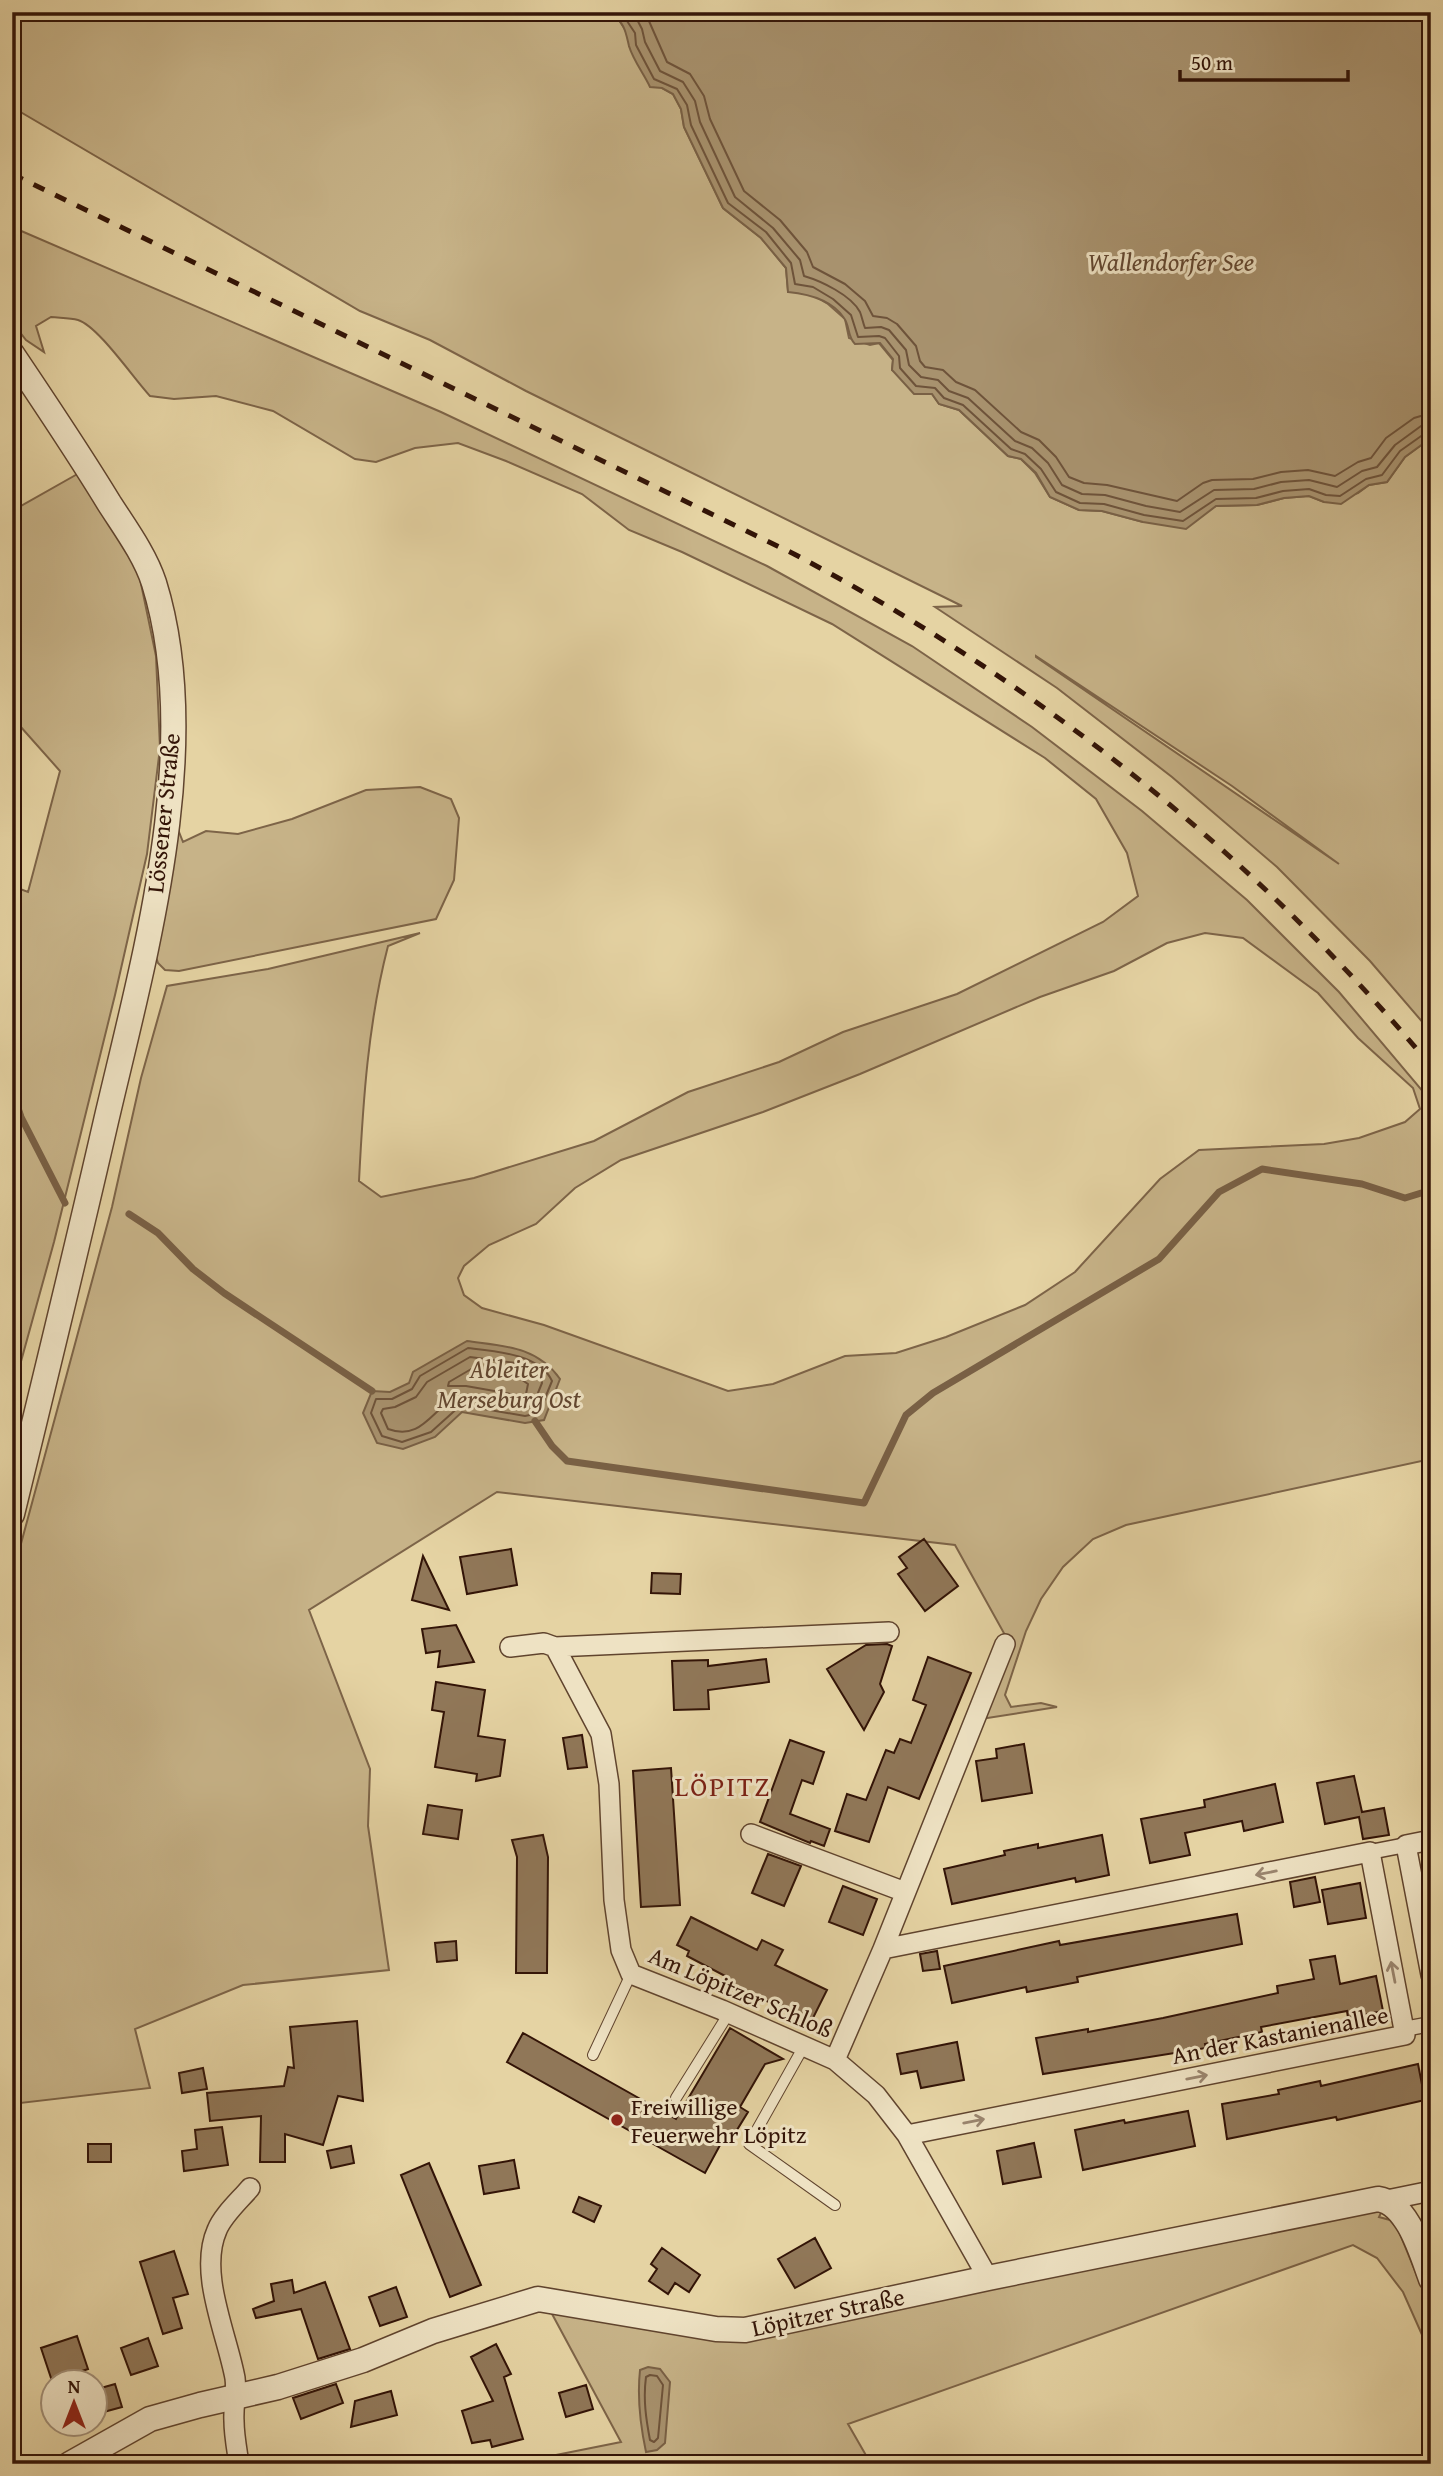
<svg xmlns="http://www.w3.org/2000/svg" width="1443" height="2476" font-family="'Gentium Book Plus',serif">
  <style>
    .green { fill: #c7b388; stroke: #7d6448; stroke-width: 2; fill-rule: evenodd }
    .water { fill: #a8926e; stroke: #796045; stroke-width: 2 }
    .lines { fill: none; stroke-linecap: round; stroke-linejoin: round }
    .shore { stroke: #6e533a; stroke-width: 2 }
    .stream { stroke: #796045; stroke-width: 7 }
    .building { fill: #907758; stroke: #331407; stroke-width: 2 }
    .service-casing { stroke: #60442e; stroke-width: 12 }
    .pedestrian-casing { stroke: #60442e; stroke-width: 17 }
    .minor-casing { stroke: #60442e; stroke-width: 22 }
    .tertiary-casing { stroke: #60442e; stroke-width: 27 }
    .service { stroke: #eee2c3; stroke-width: 10 }
    .pedestrian { stroke: #eee2c3; stroke-width: 14 }
    .minor { stroke: #eee2c3; stroke-width: 19 }
    .tertiary { stroke: #eee2c3; stroke-width: 24 }
    .rail { stroke: #331407; stroke-width: 5; stroke-dasharray: 12 12; stroke-linecap: butt }
    .oneway { stroke: #9a856e }
    .poi-dot { fill: #8f2418; stroke: #eee2c3; stroke-width: 2.5 }
    .labels { text-anchor: middle; dominant-baseline: central; stroke-width: 6; stroke-linejoin: round; paint-order: stroke }
    .street-label { font-size: 24px; fill: #331407; stroke: #eee2c3 }
    .poi-label { font-size: 24px; fill: #331407; stroke: #eee2c3; text-anchor: start }
    .water-label { font-size: 26px; font-style: italic; fill: #624630; stroke: #eee2c3 }
    .quarter-label { font-size: 28px; letter-spacing: 2px; fill: #7a1f14; stroke: #eee2c3 }
  </style>
  <rect width="100%" height="100%" fill="#e5d3a3"/>
  <filter id="stains"><feTurbulence type="fractalNoise" baseFrequency=".00286" numOctaves="4"/><feColorMatrix values="0 0 0 0 .2 0 0 0 0 .09 0 0 0 0 .02 0 0 0 .5 -.17"/></filter>
  <radialGradient id="worn" r=".72"><stop offset=".6" stop-color="#630" stop-opacity="0"/><stop offset="1" stop-color="#630" stop-opacity=".3"/></radialGradient>
  <path class="green" d="M12,12h599l8,8 10,16v10l33,42 11,6 8,15 3,18 39,81 38,30 25,30 2,23 23,3 17,10 17,15 4,19 21,7 9,-2 14,17 -1,10 40,24 7,10 20,6 49,46 13,3 14,14 15,24 29,13 23,1 41,11 60,-8 13,-8 41,-1 27,-7 25,-2 15,6 34,-9 11,-8 18,-3 18,-25 26,-19v594l-61,-71 -93,-94 -105,-90 -115,-89 -122,-81 27,-1 -436,-215 -96,-51 -70,-29 -348,-204zM1036,656l196,130 107,78 -303,-207z
    M12,227l429,185 326,154 145,80 120,81 110,84 105,89 92,92 92,109v358l-305,66 -33,14 -30,28 -22,32 -15,32 -21,64 6,12 30,-4 16,4 -76,12 29,-75 -55,-99 -458,-53 -188,118 61,159 -2,57 21,144 -146,15 -108,44 15,59 -138,16v-527l100,-370 29,-129 26,-92 101,-17 152,-36 -32,13c-20,77 -25,156 -29,235l22,16 93,-19 120,-37 94,-49 91,-30 64,-30 114,-38 146,-72 35,-26 -11,-43 -31,-54 -51,-41 -213,-134 -150,-72 -53,-22 -47,-36 -76,-33 -48,-18 -43,5 -39,14 -21,-3 -82,-48 -57,-15 -42,3 -24,-3c-16,-17 -52,-70 -72,-76 -8,-2 -18,-2 -27,-3l-15,9 8,26 -18,-12 -14,-18zM1205,933l38,5 75,55 40,45 55,50 7,21 -15,13 -46,16 -35,6 -125,6 -39,29 -85,93 -50,33 -79,32 -50,16 -51,3 -72,28 -45,7 -184,-66 -62,-17 -18,-13 -6,-17 6,-12 25,-21 47,-21 39,-36 46,-28 142,-48 97,-38 180,-77 74,-26 53,-28z
    M81,472l58,102 17,82 4,92 -13,106 -32,141 -61,247 -42,152v-508l16,6 32,-121 -48,-54v-206z
    M420,787l31,12 8,19 -5,62 -18,39 -257,52 -14,-1 -7,-7 -3,-9 22,-127 6,15 23,-11 32,3 54,-15 74,-29z
    M1387,2200l-8,17 11,3 8,9 33,81v45l-28,-63 -26,-34 -24,-13 -505,179 23,40h-360l110,-22 -77,-143 172,30z"/>
  <path class="water" d="M611,12h820v426l-26,19 -18,25 -18,3 -28,19 -17,-2 -15,-6 -25,2 -27,7 -41,1 -30,23 -43,-7 -41,-11 -23,-1 -29,-13 -14,-24 -15,-14 -13,-3 -49,-46 -20,-6 -7,-10h-18l-22,-24 1,-11 -13,-16 -25,1c-8,-8 -5,-18 -11,-26 -12,-18 -35,-24 -56,-26l-2,-24 -25,-30 -38,-30 -39,-81 -3,-18 -8,-15 -11,-6 -12,-1c-6,-13 -17,-27 -21,-41 -4,-17 -4,-21 -18,-34z
    M467,1341c36,5 70,5 93,38l-16,41 -19,3 -63,-11 -27,25 -32,12 -26,-6 -14,-30 9,-22 18,1 19,-9 4,-11z
    M648,2367l12,2 10,13 -5,61 -8,7 -11,2c-6,-28 -9,-54 -6,-82z"/>
  <g class="lines">
    <path class="shore" d="M621,12l14,21 1,12 18,34 23,10 10,16 4,20 37,78 38,29 25,31 4,21 18,3 20,12 18,16 7,22 21,-1 6,2 14,18 1,12 16,18 19,2 9,10 19,7 48,44 14,5 16,15 15,23 24,11 24,1 40,11 39,6 33,-22 40,-1 27,-7 26,-2 17,6 14,1 26,-17 16,-4 18,-24 24,-17 7,-1
      M633,12l9,17 3,13 15,29 23,11 12,19 5,21 35,75 38,31 27,32 4,16c17,5 47,19 56,36 2,5 3,11 5,16l16,-1 8,3 17,20 3,15 12,12 17,3 11,11 19,7 47,43 17,7 16,15 14,22 20,9 23,1 41,11 34,6 34,-22 40,-1 27,-7 28,-2 28,7 25,-16 15,-4 18,-22 26,-19 10,-2
      M645,12l22,50 23,12 14,22 6,23 34,72 36,29 27,32 6,15 32,17 20,17 8,15 14,2 10,6 19,22 4,15 5,6 18,3 13,12 19,8 46,42 18,8 17,17 13,20 15,6 23,2 70,16 26,-18 9,-3 41,-1 28,-7 27,-2 27,6 23,-14 13,-4 15,-20 28,-20 17,-5
      M468,1348c26,3 72,6 84,33l-13,32 -14,3 -64,-11 -30,27 -29,10 -20,-6 -11,-23 5,-14h16l20,-10 8,-13z
      M470,1357l46,6 25,16 1,4 -9,22 -8,2 -65,-11c-27,9 -36,46 -72,33l-7,-16 2,-4 12,-2 21,-10 11,-15z
      M473,1368l39,5 16,11 -2,10 -4,2 -56,-10h-18l1,-4z
      M650,2375l7,1 6,9 -5,53 -4,4 -4,-2c-4,-21 -7,-41 -4,-63z"/>
    <path class="stream" d="M12,1091l9,26 44,86
      M129,1214l29,19 35,36 31,24 148,98
      M535,1421l17,25 15,15 297,42 42,-88 27,-22 226,-134 60,-67 43,-23 100,15 43,14 26,-8
      M1425,2225l6,-2"/>
  </g>
  <path class="building" d="M924,1539l34,47 -33,25 -27,-37 9,-6 -8,-11z
    M511,1549l6,36 -50,9 -7,-37z
    M423,1556l26,54 -37,-10z
    M652,1573l29,1 -1,20 -29,-1z
    M456,1625l18,37 -36,5 2,-16 -14,2 -4,-24z
    M887,1644l5,2 -12,38 4,8 -20,38 -37,-61 39,-24z
    M928,1657l43,16 -52,126 -31,-12 -19,55 -34,-11 12,-37 19,6 20,-50 8,3 6,-14 11,4 15,-38 -13,-5z
    M766,1659l3,23 -61,8 1,19 -35,1 -2,-49 36,-1v6z
    M436,1682l49,8 -7,46 27,4 -5,36 -24,5 1,-7 -42,-7 9,-55 -12,-2z
    M582,1735l5,32 -19,2 -5,-31z
    M790,1740l34,12 -11,32 -11,-4 -12,34 40,15 -6,17 -13,-5 -1,2 -50,-21z
    M1024,1744l8,49 -50,8 -6,-40 21,-3 -1,-9z
    M671,1768l9,137 -39,2 -8,-136z
    M1354,1776l8,36 22,-4 5,27 -26,4 -4,-22 -34,7 -8,-41z
    M1275,1784l8,38 -39,9 -2,-10 -57,12 5,22 -40,8 -9,-44 64,-12 -1,-7z
    M428,1805l34,5 -4,29 -35,-5z
    M543,1835l5,22 -1,116h-31l1,-116 -5,-17z
    M1102,1835l7,40 -33,7 -1,-4 -123,26 -8,-35 61,-14 -1,-4 34,-7v4z
    M768,1854l33,12 -17,40 -32,-13z
    M1315,1877l5,25 -26,5 -4,-25z
    M1360,1883l6,35 -38,6 -6,-34z
    M843,1886l34,13 -14,36 -34,-13z
    M1237,1914l5,30 -165,33 1,5 -51,10 -1,-5 -74,16 -8,-37 115,-25 1,4z
    M691,1917l66,33 5,-10 21,10 -8,15 52,25 -17,34 -51,-27 -2,4 -31,-16 3,-7 -42,-22 2,-5 -12,-6z
    M456,1941l1,19 -20,2 -2,-19z
    M937,1951l3,18 -17,2 -3,-17z
    M1335,1956l5,28 36,-8 7,35 -35,7 -1,-7 -86,16 1,5 -57,12 1,4 -163,26 -7,-36 52,-9v3l75,-14 115,-25 -1,-7 37,-7 -4,-19z
    M357,2021l6,80 -25,-5 -15,49 -38,-11v28h-25l1,-46 -51,5 -3,-28 77,-7 4,-19 6,1 -4,-41z
    M730,2028l53,31 -18,5 -25,43 8,5 -16,26 -6,-4 -21,39 -198,-111 16,-29 153,86z
    M957,2042l7,38 -43,8 -4,-17 -16,3 -4,-20z
    M1418,2064l7,36 -88,20 -1,-3 -109,22 -5,-35 57,-10 -1,-4 42,-9 1,5z
    M203,2068l4,21 -25,4 -3,-20z
    M1188,2111l7,35 -112,24 -8,-40 49,-10 1,3z
    M222,2127l6,38 -44,6 -2,-20 15,-2 -2,-19z
    M1034,2143l7,34 -38,7 -6,-33z
    M88,2144h23v18h-23z
    M351,2146l3,17 -23,5 -4,-17z
    M514,2160l5,28 -35,6 -5,-28z
    M429,2163l52,122 -31,12 -49,-122z
    M579,2197l22,9 -7,16 -21,-10z
    M815,2238l16,30 -36,20 -17,-29z
    M662,2248l38,27 -11,17 -14,-9 -7,11 -19,-13 8,-12 -6,-5z
    M174,2251l14,43 -15,4 9,30 -19,6 -23,-72z
    M292,2280l2,13 31,-11 25,67 -32,10 -17,-50 -45,9 -3,-9 21,-8 -3,-17z
    M396,2287l11,30 -27,9 -11,-29z
    M77,2336l11,33 -36,12 -11,-33z
    M148,2338l10,28 -27,9 -10,-27z
    M496,2344l15,30 -7,3 19,62 -31,8 -2,-7 -18,3 -10,-32 31,-10 -22,-44z
    M115,2384l7,23 -22,6 -6,-23z
    M336,2384l7,19 -42,16 -8,-21z
    M586,2385l7,24 -27,8 -7,-24z
    M391,2391l6,24 -46,12 4,-26z"/>
  <g class="lines">
    <g class="service-casing">
      <path id="service" d="M804,2046l-55,98 86,61
        M593,2055l38,-81
        M676,2098l53,-85"/>
    </g>
    <g class="pedestrian-casing">
      <path id="pedestrian" d="M1370,1852l36,-7
        M1404,2029l27,-5"/>
    </g>
    <g class="minor-casing">
      <path id="minor" d="M889,1632l-334,15 46,87 8,50 5,116 7,50 10,24 91,36 113,50 41,35 31,40 81,143
        M510,1647l34,-4 11,4
        M751,1834l154,58
        M1431,1840l-25,5 25,130
        M883,1949l487,-97 35,183 -498,100
        M835,2060l48,-111 122,-305
        M1387,2200l44,-9
        M239,2464c-2,-14 -5,-29 -5,-43 -1,-15 3,-28 1,-43 -8,-44 -37,-105 -18,-148 6,-15 23,-30 33,-42"/>
    </g>
    <g class="tertiary-casing">
      <path id="tertiary" d="M12,354c33,49 66,98 97,149 16,25 36,52 45,80 51,164 -10,375 -48,538 -30,131 -62,262 -94,393
        M70,2464l80,-45 50,-14 78,-18 85,-27 70,-29 105,-32 178,30 29,1 243,-52 390,-79c30,4 44,56 53,80"/>
    </g>
    <use href="#service" class="service"/>
    <use href="#pedestrian" class="pedestrian"/>
    <use href="#minor" class="minor"/>
    <use href="#tertiary" class="tertiary"/>
    <path class="rail" d="M12,174l782,380c243,128 461,300 637,512"/>
  </g>
  <defs><path id="oneway-shaft" d="M-6 0H5M1.5-3L5.5 0L1.5 3" fill="none" stroke-width="1.6" stroke-linecap="round" stroke-linejoin="round" transform="scale(1.75)"/></defs>
  <g class="oneway">
    <use href="#oneway-shaft" transform="translate(1266 1873) rotate(169)"/>
    <use href="#oneway-shaft" transform="translate(1393 1972) rotate(-101)"/>
    <use href="#oneway-shaft" transform="translate(1197 2077) rotate(-11)"/>
    <use href="#oneway-shaft" transform="translate(974 2121) rotate(-11)"/>
  </g>
  <circle class="poi-dot" cx="617" cy="2120" r="7"/>
  <g class="labels">
    <g class="street-label">
      <text transform="translate(163 813) rotate(-84)">Lössener Straße</text>
      <text transform="translate(741 1992) rotate(23)">Am Löpitzer Schloß</text>
      <text transform="translate(1280 2035) rotate(-11)">An der Kastanienallee</text>
      <text transform="translate(828 2312) rotate(-12)">Löpitzer Straße</text>
    </g>
    <g class="poi-label">
      <text x="631" y="2106">Freiwillige<tspan x="631" dy="28">Feuerwehr Löpitz</tspan></text>
    </g>
    <g class="water-label">
      <text x="1171" y="261">Wallendorfer See</text>
      <text x="509" y="1368">Ableiter<tspan x="509" dy="30">Merseburg Ost</tspan></text>
    </g>
    <g class="quarter-label">
      <text x="723" y="1785">LÖPITZ</text>
    </g>
  </g>
  <rect width="1443" height="2476" fill="none" stroke="#e5d3a3" stroke-width="42"/>
  <rect x="14" y="14" width="1415" height="2448" fill="none" stroke="#331407" stroke-width="3.5"/>
  <rect x="21" y="21" width="1401" height="2434" fill="none" stroke="#331407" stroke-width="2"/>
  <g transform="translate(74 2403)"><circle r="33" fill="#eee2c3" stroke="#a39078" stroke-width="2"/>
  <path d="M0-5L12 26L0 18L-12 26Z" fill="#8f2418"/>
  <text y="-10" font-size="19" font-weight="bold" text-anchor="middle" fill="#331407">N</text>
  </g>
  <path d="M1180 70v10h168v-10" fill="none" stroke="#331407" stroke-width="3.5"/>
  <text x="1191" y="70" font-size="21" fill="#331407" stroke="#eee2c3" stroke-width="5" paint-order="stroke">50 m</text>
  <rect width="100%" height="100%" filter="url(#stains)"/>
  <rect width="100%" height="100%" fill="url(#worn)"/>
</svg>
